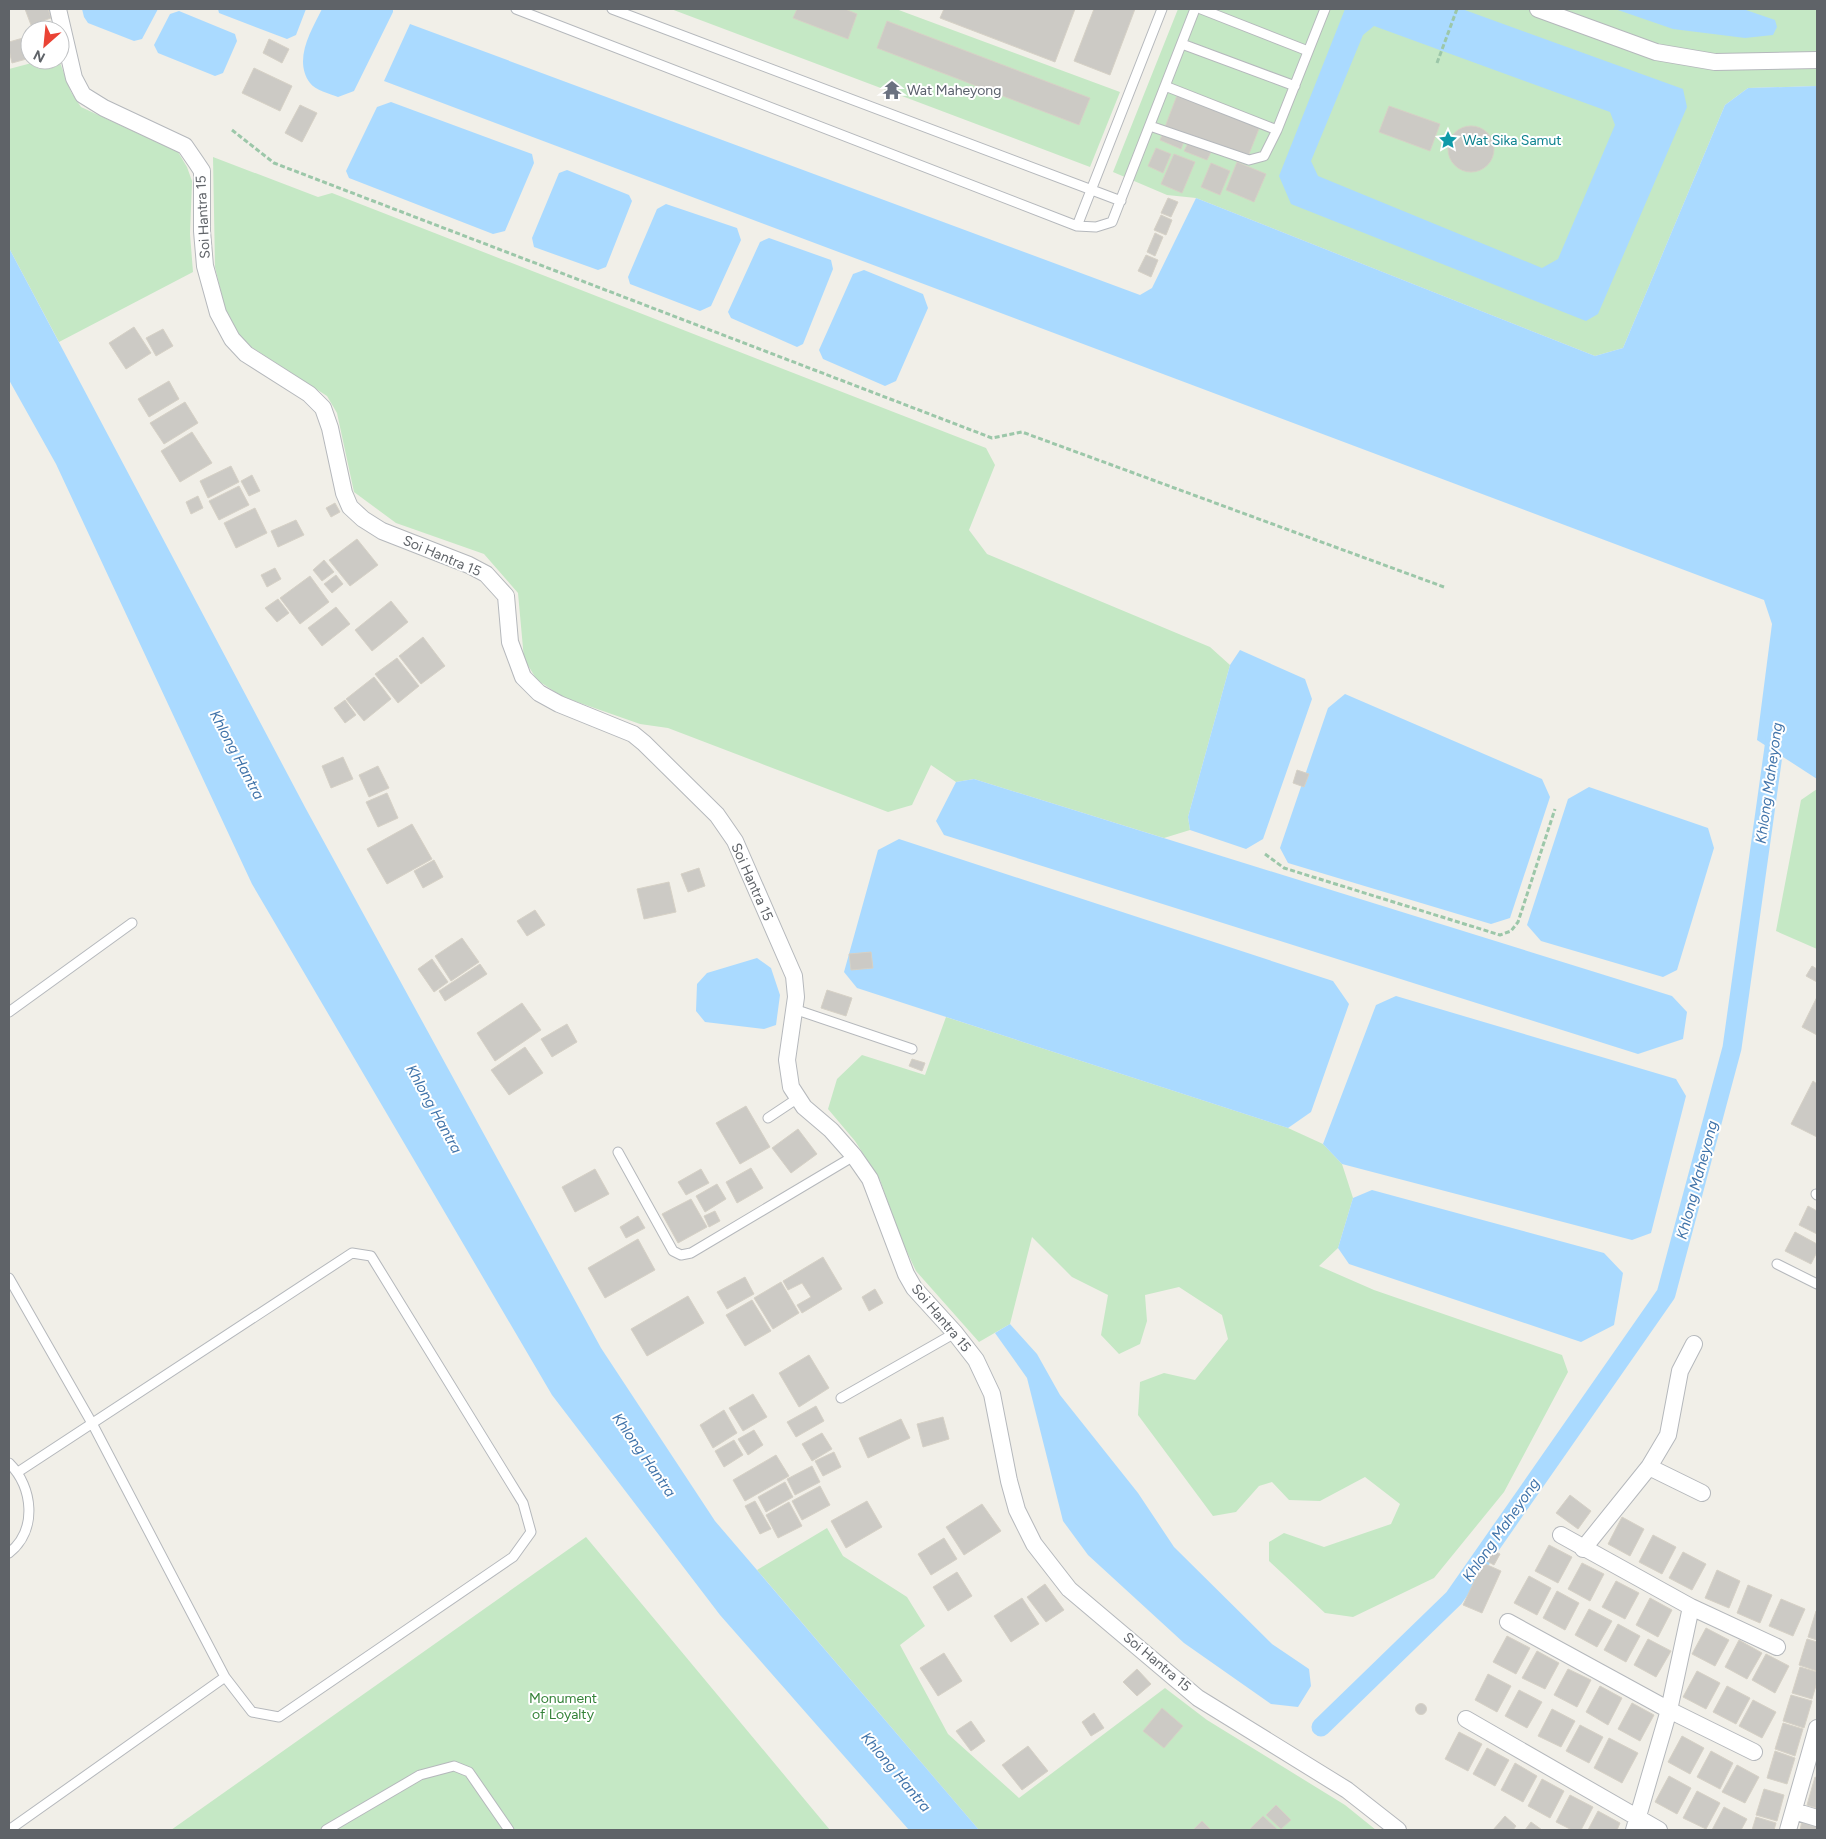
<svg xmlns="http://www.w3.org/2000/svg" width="1826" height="1839" font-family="Figtree,sans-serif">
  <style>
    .green { fill: #c5e8c5 }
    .water { fill: #aadaff; fill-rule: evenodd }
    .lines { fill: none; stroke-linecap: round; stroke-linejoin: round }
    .canal { stroke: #aadaff; stroke-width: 19 }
    .building { fill: #cccac5; stroke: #d6d1c6 }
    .service-casing { stroke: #b5b8bc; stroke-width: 11 }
    .minor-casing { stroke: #b5b8bc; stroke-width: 18 }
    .path { stroke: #9cc7a9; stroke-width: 3; stroke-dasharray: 5 2.5; stroke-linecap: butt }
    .service { stroke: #fff; stroke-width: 9 }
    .minor { stroke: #fff; stroke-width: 16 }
    .labels { text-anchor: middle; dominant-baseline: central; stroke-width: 4; stroke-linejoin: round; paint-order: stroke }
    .worship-label { font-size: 14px; fill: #5b616d; stroke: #fff; text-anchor: start }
    .culture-label { font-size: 14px; fill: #0d838f; stroke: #fff; text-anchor: start }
    .street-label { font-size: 14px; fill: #5f6368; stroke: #fff }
    .park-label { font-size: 14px; fill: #348238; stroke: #fff }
    .water-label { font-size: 15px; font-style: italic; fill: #4174aa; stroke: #fff }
  </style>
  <rect width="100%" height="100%" fill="#f1efe8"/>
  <path class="green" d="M671,9h225l224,83 -30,75z
    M1178,9h639v77l-69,2 -23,17 -102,243 -28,8 -399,-158 -29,-3 -54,-23z
    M43,60h16l12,32 10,15 97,45 9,15 5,14 -2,53 3,38 -134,70 -50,-94v-179z
    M213,157l105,40 14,-4 654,255 9,17 -26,65 18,24 223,93 20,18 -42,152 2,13 -26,8 -190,-59 -18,3 -25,-17 -19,40 -24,7 -220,-84 -28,-4 -77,-27 -26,-17 -13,-21 -6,-66 -34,-39 -88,-31 -42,-31 -17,-79 -10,-17 -85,-55 -15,-24 -12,-50z
    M1817,789v160l-41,-18 25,-131z
    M946,1017l342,111 35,16 19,20 11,34 -15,50 -19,18 55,24 188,65 6,17 -64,120 -70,86 -81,39 -28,-4 -56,-52v-19l15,-9 40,14 67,-23 9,-20 -35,-27 -45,24 -31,-1 -17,-18 -13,4 -23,26 -23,4 -75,-101 2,-33 24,-9 31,7 33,-41 -6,-24 -43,-28 -34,8 2,26 -7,23 -21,10 -18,-19 7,-40 -36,-18 -40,-40 -22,87 -31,18 -63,-71 -15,-32 -21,-59 -25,-39 -27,-32 9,-30 25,-24 63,20z
    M827,1528l16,28 64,41 18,29 -25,19 48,89 71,64 146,-110 42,32 138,85 31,25h-397l-222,-260z
    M586,1537l244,293h-659z"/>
  <path class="water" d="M82,9h76l-16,30 -8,2 -46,-18 -4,-6z
    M218,9h88l-10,26 -9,4 -68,-26z
    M322,9h71v3l-39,79 -16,6c-8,-3 -23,-7 -28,-14 -17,-23 1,-52 12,-74z
    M1345,9h117l221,80 4,18 -89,207 -12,7 -295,-117 -12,-28zM1374,26l236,86 5,13 -57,134 -16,9 -224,-92 -7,-15 52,-126z
    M1615,9h128l32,11 2,7 -4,8 -28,3 -72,-9z
    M179,11l56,23 2,7 -14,32 -8,3 -57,-23 -4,-8 16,-31z
    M410,24l730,271 12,-7 44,-90 399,158 28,-8 102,-243 23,-17 69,-2v693l-60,-39 15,-116 -8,-24 -1380,-519z
    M391,102l141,52 2,9 -29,68 -12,3 -144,-56 -3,-7 31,-64z
    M567,170l62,25 3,6 -26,66 -8,3 -64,-23 -2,-9 27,-65z
    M666,204l71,24 4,12 -30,66 -11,5 -70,-27 -2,-7 29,-68z
    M769,238l62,22 2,9 -30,75 -6,3 -66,-29 -3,-6 32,-70z
    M9,248l297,561 295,539 114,173 264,309h-70l-189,-215 -168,-220 -300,-511 -196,-420 -47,-84z
    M864,270l59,24 5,14 -32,73 -11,5 -62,-27 -4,-9 34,-76z
    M1240,650l65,29 7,20 -49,140 -17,10 -56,-19 -2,-13 42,-152z
    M1345,694l197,85 8,18 -40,121 -19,6 -203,-61 -8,-15 48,-140z
    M974,779l698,217 15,16 -4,27 -45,15 -694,-219 -8,-14 20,-39z
    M1589,787l119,41 6,20 -37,122 -14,7 -122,-36 -14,-16 41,-126z
    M899,839l434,142 16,23 -38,108 -23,16 -431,-140 -13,-16 34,-122z
    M757,958l14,10 9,27 -4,30 -12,4 -59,-7 -9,-11 1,-27 10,-11z
    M1396,996l280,83 10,17 -35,137 -19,7 -290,-76 -19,-20 53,-139z
    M1372,1190l232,63 19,20 -9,52 -33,17 -232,-78 -11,-16 15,-50z
    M1010,1324l27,30 23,41 78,98 36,54 98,97 37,25 2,17 -13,21 -27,-3 -87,-61 -96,-88 -25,-34 -36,-143 -32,-45z"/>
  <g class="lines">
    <path class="canal" d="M1321,1727l133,-129 212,-304 66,-246 45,-322"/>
  </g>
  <path class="building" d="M25,9h23l3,9 -20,7z
    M797,9h48l12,5 -9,25 -55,-21z
    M944,9h131l-20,53 -115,-44z
    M1094,9h41l-25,66 -36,-14z
    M887,21l203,77 -11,27 -202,-77z
    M30,36v22l-18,5 -3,-13v-8z
    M269,39l20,10 -7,14 -19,-10z
    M254,68l38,18 -12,25 -38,-18z
    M1178,93l82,33 -13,33 -82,-32z
    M300,105l17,8 -15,29 -17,-9z
    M1389,106l51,18 -10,27 -51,-19z
    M1448 149a23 23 0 1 1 46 0a23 23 0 1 1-46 0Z
    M1163,133l21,8 -3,8 -21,-9z
    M1188,143l23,9 -4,8 -23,-9z
    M1156,148l15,6 -8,19 -15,-7z
    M1174,154l21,8 -13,31 -21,-9z
    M1237,162l29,12 -12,28 -28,-12z
    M1211,163l19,8 -10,24 -19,-8z
    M1168,198l10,4 -7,15 -10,-4z
    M1161,215l11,5 -6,15 -12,-5z
    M1155,233l8,4 -8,19 -8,-4z
    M1146,255l12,5 -7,17 -13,-6z
    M134,327l17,26 -25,16 -17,-26z
    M163,329l10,17 -17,10 -10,-18z
    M169,381l10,18 -30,18 -11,-18z
    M185,402l13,21 -34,21 -14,-21z
    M192,432l20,31 -32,19 -19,-31z
    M231,466l8,16 -31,16 -8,-17z
    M252,475l8,16 -11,5 -8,-15z
    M239,486l10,19 -30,15 -10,-19z
    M198,496l5,12 -12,6 -5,-12z
    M335,503l5,9 -9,5 -5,-9z
    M255,508l12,25 -31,15 -12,-25z
    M296,520l8,15 -26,12 -7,-16z
    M357,539l21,26 -28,21 -21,-26z
    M324,560l10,12 -12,9 -9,-11z
    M275,568l6,11 -14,8 -6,-12z
    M336,575l7,9 -11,9 -8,-9z
    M310,576l19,26 -29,22 -20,-26z
    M278,599l11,14 -12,9 -12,-14z
    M391,601l17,21 -36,29 -17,-21z
    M336,607l14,17 -28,22 -14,-18z
    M423,637l22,29 -24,18 -22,-28z
    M397,658l22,28 -21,17 -23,-29z
    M374,677l17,22 -27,22 -18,-22z
    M345,700l11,15 -11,8 -11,-15z
    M343,757l10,22 -22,9 -9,-22z
    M378,766l11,22 -20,9 -10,-22z
    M1297,770l12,4 -5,13 -11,-4z
    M387,793l11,25 -20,9 -12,-25z
    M412,824l20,35 -45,25 -20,-35z
    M434,860l9,17 -20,11 -9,-17z
    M699,868l6,18 -17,6 -7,-18z
    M669,882l7,30 -32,7 -7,-30z
    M535,910l10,15 -18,11 -10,-15z
    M462,938l17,24 -28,19 -16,-25z
    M871,952l2,16 -22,2 -2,-16z
    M432,959l16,23 -14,10 -16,-23z
    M480,964l7,10 -42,27 -6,-10z
    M1812,966l5,3v13l-11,-6z
    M827,990l25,8 -6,18 -25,-8z
    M1817,997v38l-15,-8z
    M522,1003l19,27 -46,31 -18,-28z
    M567,1024l10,18 -25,15 -11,-18z
    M525,1047l18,26 -34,22 -18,-25z
    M912,1059l13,4 -3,8 -13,-5z
    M1813,1081l4,3v53l-26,-13z
    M746,1106l24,41 -30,17 -24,-41z
    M798,1129l19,25 -26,19 -19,-25z
    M751,1168l12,20 -26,15 -11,-21z
    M595,1169l14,25 -34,18 -13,-25z
    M701,1169l8,14 -23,12 -8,-13z
    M717,1184l9,15 -21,13 -9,-16z
    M691,1199l16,28 -29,16 -16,-29z
    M1808,1206l9,5v23l-18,-9z
    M715,1211l5,10 -11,6 -5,-11z
    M638,1216l7,12 -19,10 -6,-11z
    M1795,1232l22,12v8l-6,12 -26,-13z
    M638,1239l17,31 -50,28 -17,-30z
    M823,1257l19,32 -40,24 -5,-8 14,-8 -9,-14 -14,7 -5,-9z
    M745,1277l9,17 -27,15 -10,-17z
    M781,1282l18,31 -26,16 -19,-31z
    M875,1289l8,14 -14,8 -7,-14z
    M688,1296l16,27 -57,33 -16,-27z
    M752,1300l19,31 -26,15 -19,-31z
    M809,1355l20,33 -30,19 -20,-34z
    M753,1394l14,23 -24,14 -14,-23z
    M816,1406l8,15 -28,16 -9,-15z
    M724,1410l13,23 -24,15 -13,-23z
    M943,1417l6,22 -26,8 -6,-23z
    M901,1419l9,19 -42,20 -9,-20z
    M754,1430l9,15 -15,10 -10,-16z
    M822,1433l10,16 -20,12 -10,-17z
    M734,1440l9,15 -19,12 -9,-16z
    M834,1452l7,15 -18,9 -8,-15z
    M776,1455l13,21 -44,25 -12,-21z
    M812,1466l8,16 -25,13 -8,-16z
    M785,1482l8,15 -27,15 -8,-15z
    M820,1486l10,19 -28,15 -10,-19z
    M1570,1495l21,16 -13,18 -22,-16z
    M755,1501l16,28 -11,5 -15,-28z
    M867,1501l15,26 -36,21 -15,-27z
    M789,1502l13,24 -24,12 -12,-23z
    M982,1504l19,27 -37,24 -18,-28z
    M1622,1517l22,12 -14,27 -22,-12z
    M1653,1535l23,12 -14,27 -23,-12z
    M944,1538l13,21 -26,16 -13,-21z
    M1549,1545l23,12 -14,26 -23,-12z
    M1490,1549l10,5 -6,11 -9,-5z
    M1683,1552l23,12 -14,26 -23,-12z
    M1483,1563l18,8 -19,42 -19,-8z
    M1582,1563l22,11 -14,27 -22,-12z
    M1717,1570l23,11 -11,27 -24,-10z
    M957,1572l15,24 -24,15 -15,-24z
    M1529,1576l22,12 -14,27 -23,-12z
    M1616,1581l23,12 -14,26 -23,-12z
    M1045,1584l19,26 -18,12 -19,-25z
    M1748,1585l24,10 -12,28 -23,-10z
    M1557,1591l22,12 -14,27 -22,-12z
    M1022,1598l17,26 -28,18 -17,-26z
    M1650,1598l22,12 -14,27 -22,-12z
    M1781,1599l24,10 -12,27 -24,-10z
    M1589,1609l23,12 -15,26 -22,-12z
    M1816,1611h1v29l-9,-3z
    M1618,1624l22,12 -14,26 -22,-12z
    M1706,1628l23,12 -14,26 -23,-12z
    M1507,1636l23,12 -14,26 -23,-12z
    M1648,1639l23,12 -15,26 -22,-12z
    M1807,1639l10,3v29l-18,-6z
    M1739,1640l23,13 -15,26 -22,-12z
    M1537,1651l22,12 -14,26 -23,-11z
    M944,1653l18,28 -24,15 -18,-28z
    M1766,1654l23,12 -14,27 -23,-13z
    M1800,1667l17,5v10l-5,17 -20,-6z
    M1137,1669l14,15 -14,12 -14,-14z
    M1568,1669l23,11 -14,27 -23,-12z
    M1697,1671l23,12 -14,26 -23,-12z
    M1488,1674l23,12 -14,26 -22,-12z
    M1600,1686l22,12 -14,27 -22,-13z
    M1727,1686l23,12 -14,26 -23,-12z
    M1519,1690l23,12 -15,26 -22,-12z
    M1791,1695l21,6 -8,27 -21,-7z
    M1753,1700l23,12 -14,26 -23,-12z
    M1632,1703l22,12 -14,26 -22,-12z
    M1415.5 1709a5.5 5.5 0 1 1 11 0a5.5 5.5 0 1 1-11 0Z
    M1162,1708l21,18 -19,22 -21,-17z
    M1552,1709l23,12 -14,26 -23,-11z
    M1094,1713l10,15 -13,8 -9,-14z
    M971,1721l14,20 -14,10 -15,-20z
    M1783,1723l20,6 -8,27 -20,-7z
    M1580,1725l23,12 -14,26 -23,-12z
    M1459,1732l23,12 -14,27 -23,-12z
    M1682,1736l22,12 -14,26 -22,-12z
    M1609,1738l29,15 -16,30 -28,-15z
    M1028,1746l20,25 -26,19 -20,-25z
    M1487,1748l22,12 -14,26 -22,-12z
    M1711,1751l22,12 -13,26 -23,-12z
    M1775,1751l20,7 -8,26 -20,-6z
    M1515,1763l22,13 -14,26 -22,-12z
    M1737,1765l22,12 -14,26 -23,-11z
    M1669,1776l22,12 -14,26 -22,-12z
    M1815,1777l2,1v30l-10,-3z
    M1542,1779l22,12 -14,27 -22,-12z
    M1764,1789l20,6 -7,26 -21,-6z
    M1697,1791l23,12 -14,26 -23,-11z
    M1570,1795l23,12 -12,23h-9l-16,-8z
    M1276,1805l15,15 -10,9 -15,-14z
    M1724,1807l23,12 -6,11h-29z
    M1598,1811l22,12 -3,7h-29z
    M1263,1816l15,14h-29z
    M1505,1816l11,10 -3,4h-20z
    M1756,1817l20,6 -2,7h-22z
    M1202,1821l9,9h-18z
    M1802,1821l15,5v4h-17z
    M1531,1822l11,8h-17z"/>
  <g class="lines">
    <g class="service-casing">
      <path id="service" d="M516,9l561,217 19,1 16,-5 83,-213
        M612,9l509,192
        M1201,9l107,42
        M1182,44l113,42
        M1165,86l112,44
        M1150,126l99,34 15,-4 13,-26 48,-121
        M1077,226l85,-217
        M794,1009l118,40
        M9,1012l123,-89
        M768,1118l30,-20
        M618,1152l55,99 8,4 10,-2 163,-97
        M1816,1194l1,1
        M1777,1264l40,20
        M9,1278l84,147 132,252 27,35 27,5 234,-160 18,-25 -8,-29 -152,-247 -19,-3 -334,219
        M841,1398l114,-65
        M9,1463c24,24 29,67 0,90
        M9,1830l216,-153
        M326,1830l94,-55 34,-9 15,6 40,58"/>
    </g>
    <g class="minor-casing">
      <path id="minor" d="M58,9l16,69 9,17 21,13 81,38 11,16 6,9v60l3,35 13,47 14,26 14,15 63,40 14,14 7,20 14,65 6,14 13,12 19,12 87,34 17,9 20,22 4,46 13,35 16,16 20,11 74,30 11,9 73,72 18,26 59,135 2,21 -9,63 4,27 13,20 27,23 23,26 16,23 36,95 8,14 41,45 21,27 16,34 17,87 8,29 17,34 35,45 129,109 149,92 51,40
        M1538,9l118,43 59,10 102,-2
        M1649,1467l53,26
        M1561,1535l130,72 86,40
        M1583,1549l66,-82 19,-32 12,-64 14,-27
        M1508,1622l161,88 85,42
        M1466,1719l193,111
        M1794,1811l23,7
        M1634,1830l35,-120 22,-103
        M1788,1830l29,-102"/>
    </g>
    <path class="path" d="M1437,63l20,-54
      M232,130l42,33 718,275 30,-6 422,155
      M1265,854l19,14 216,67 11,-4 7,-9 37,-113"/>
    <use href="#service" class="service"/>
    <use href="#minor" class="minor"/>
  </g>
  <defs>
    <g id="temple-bare" transform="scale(1.5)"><path d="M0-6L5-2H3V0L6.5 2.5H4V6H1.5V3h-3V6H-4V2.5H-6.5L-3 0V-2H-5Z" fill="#6b7280" stroke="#fff" stroke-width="2.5" paint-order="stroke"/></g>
    <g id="sight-bare" transform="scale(1.5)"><path d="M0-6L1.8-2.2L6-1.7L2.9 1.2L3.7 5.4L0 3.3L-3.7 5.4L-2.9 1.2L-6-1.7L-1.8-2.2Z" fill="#0f9aa8" stroke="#fff" stroke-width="2.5" paint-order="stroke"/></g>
  </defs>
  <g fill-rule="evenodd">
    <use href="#temple-bare" x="892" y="90"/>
    <use href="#sight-bare" x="1448" y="140"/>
  </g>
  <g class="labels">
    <g class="worship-label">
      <text x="907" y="90">Wat Maheyong</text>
    </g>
    <g class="culture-label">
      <text x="1463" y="140">Wat Sika Samut</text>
    </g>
    <g class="street-label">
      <text transform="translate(203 217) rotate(-93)">Soi Hantra 15</text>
      <text transform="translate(442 556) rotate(23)">Soi Hantra 15</text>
      <text transform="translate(752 882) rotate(66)">Soi Hantra 15</text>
      <text transform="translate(941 1318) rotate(50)">Soi Hantra 15</text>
      <text transform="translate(1157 1662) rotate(40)">Soi Hantra 15</text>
    </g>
    <g class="park-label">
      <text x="563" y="1698">Monument<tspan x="563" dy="16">of Loyalty</tspan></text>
    </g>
    <g class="water-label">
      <text transform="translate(237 755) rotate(62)">Khlong Hantra</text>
      <text transform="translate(1769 783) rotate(-82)">Khlong Maheyong</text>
      <text transform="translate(434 1109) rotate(61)">Khlong Hantra</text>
      <text transform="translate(1697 1180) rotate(-75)">Khlong Maheyong</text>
      <text transform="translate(644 1455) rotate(55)">Khlong Hantra</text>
      <text transform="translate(1501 1530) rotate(-55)">Khlong Maheyong</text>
      <text transform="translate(896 1772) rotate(50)">Khlong Hantra</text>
    </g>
  </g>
  <rect width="1826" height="1839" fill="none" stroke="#5f6368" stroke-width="20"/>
  <g transform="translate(45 45) rotate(207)"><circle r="24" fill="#ffffff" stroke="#bfc1c3"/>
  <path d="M0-4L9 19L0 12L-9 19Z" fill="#ea4335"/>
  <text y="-8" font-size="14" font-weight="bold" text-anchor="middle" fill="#5f6368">N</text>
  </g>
</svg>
